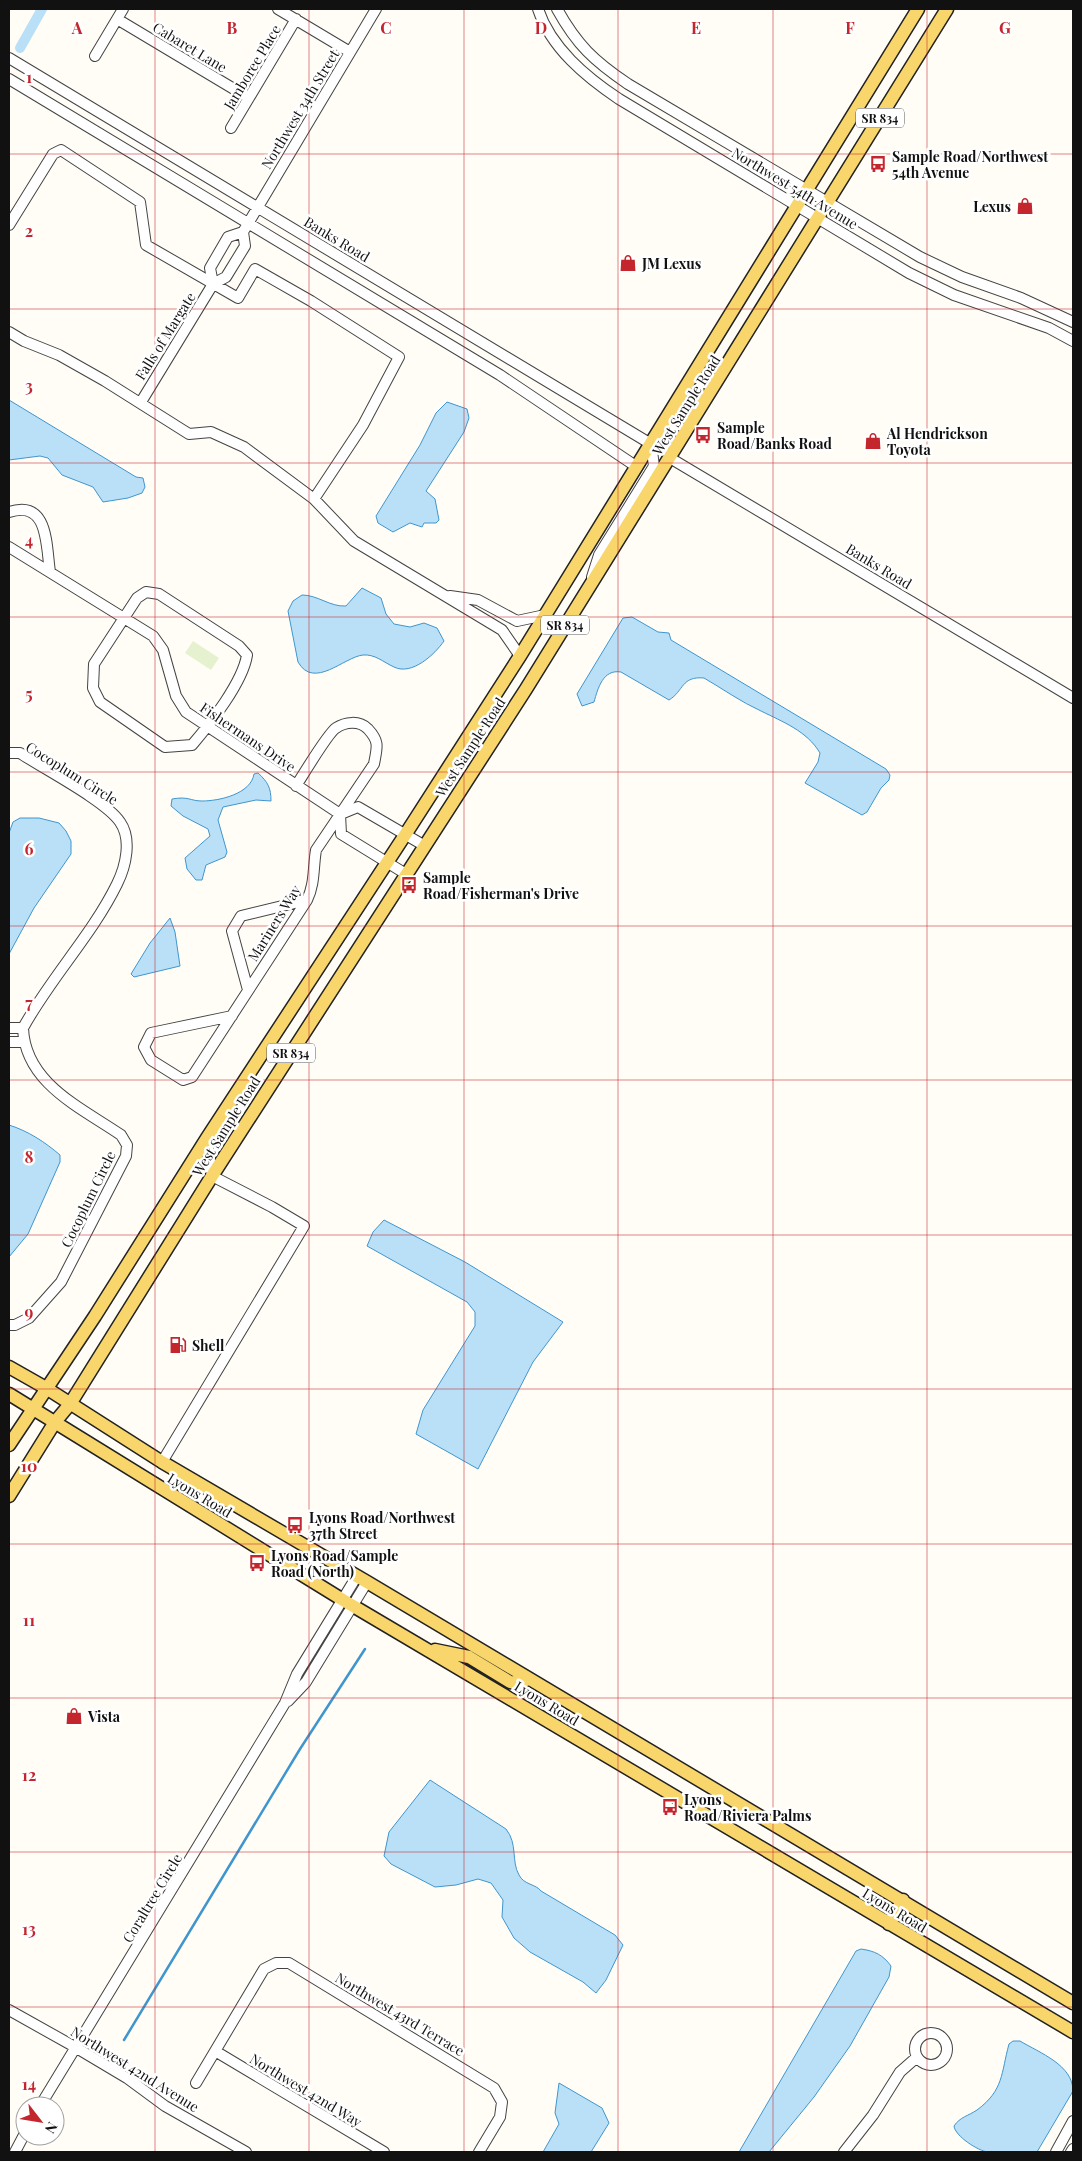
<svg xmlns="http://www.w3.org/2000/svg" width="1082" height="2161" font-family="'Playfair Display',serif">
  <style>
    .pitch { fill: #e6f2cf }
    .water { fill: #b9e0f7; stroke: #3f96cf }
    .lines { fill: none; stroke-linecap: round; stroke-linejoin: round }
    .stream { stroke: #3f96cf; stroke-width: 2.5 }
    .canal { stroke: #b9e0f7; stroke-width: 10 }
    .minor-casing { stroke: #444; stroke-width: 12 }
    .major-casing { stroke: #222; stroke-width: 15 }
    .minor { stroke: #fff; stroke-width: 10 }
    .major { stroke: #f9d66b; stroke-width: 12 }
    .grid { fill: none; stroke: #c4262e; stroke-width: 1; stroke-opacity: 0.55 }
    .labels { text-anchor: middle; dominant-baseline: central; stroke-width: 5; stroke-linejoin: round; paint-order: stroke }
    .shield { fill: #fff; stroke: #585858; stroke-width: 1 }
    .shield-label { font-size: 12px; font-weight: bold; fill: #111 }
    .street-label { font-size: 14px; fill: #111; stroke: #fff }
    .poi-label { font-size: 14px; font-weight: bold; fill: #111; stroke: #fff; text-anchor: start }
    .grid-label { font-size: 16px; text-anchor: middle; font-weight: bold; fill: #c4262e; stroke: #fff; stroke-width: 5; stroke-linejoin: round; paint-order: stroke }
  </style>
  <rect width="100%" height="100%" fill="#fffdf5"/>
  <path class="pitch" d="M193,641l26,17 -8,12 -26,-17z"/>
  <path class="water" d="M9,400l127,77 7,1 2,9 -3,6 -14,5 -25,4 -10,-15 -31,-12 -14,-17 -8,-2 -31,4z
    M447,402l20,7 2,9 -5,14 -38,59 9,8 4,21 -3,3h-12l-2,4 -12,-4 -17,9 -15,-9 -2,-7 44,-71 16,-32z
    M362,588l19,10 5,16 8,10 16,3 14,-4 13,5 7,13c-9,13 -32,35 -50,26 -11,-5 -19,-13 -31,-12 -19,2 -49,35 -65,7l-10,-51 5,-10 9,-6c16,0 28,12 44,11z
    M632,617l26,15 11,1 2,7 215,129 4,6 -1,5 -8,8 -14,24 -5,3 -57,-32 13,-21 2,-9c-13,-22 -37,-31 -59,-42 -20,-9 -38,-22 -57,-33 -23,-2 -20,13 -35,22l-48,-28c-18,-3 -23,16 -27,30l-12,4 -5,-12 46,-76z
    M258,773c10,9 13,15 13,28l-15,-1 -33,7 -5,13 9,32 -2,5 -19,8 -4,15h-6l-9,-11 -2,-11 25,-22 -2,-7 -25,-13 -12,-10 1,-7c17,-3 18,2 30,2 17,0 49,-7 52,-27z
    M20,818h19l20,5 7,8 5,10v13l-37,54 -25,46v-121l4,-11z
    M170,918l5,14 5,34 -46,11 -3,-3 19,-31z
    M9,1125c19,6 36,17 51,30v7l-32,72 -19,23z
    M384,1220l81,42 98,60 -30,40 -55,107 -62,-35 7,-24 52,-84v-14l-8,-10 -100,-56 6,-14z
    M430,1780l76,49c12,15 5,32 13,46 5,10 17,9 22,16l74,44 8,10 -17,35 -10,13 -13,-11 -53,-30 -16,-14 -12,-21 1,-17 -12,-17 -13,-4 -22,6 -21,2 -44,-23 -7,-8 5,-24z
    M861,1949c14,2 22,6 30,17l-2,11 -39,69 -36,51 -45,55h-30l117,-201z
    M1013,2041h7c20,12 53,24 53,50l-36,61c-16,0 -33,2 -49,0 -10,-1 -33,-16 -34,-26 6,-9 14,-10 23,-16 27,-20 24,-37 32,-66z
    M559,2083l43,25 7,15 -18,29h-48l16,-28 -4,-11z"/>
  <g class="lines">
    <path class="stream" d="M124,2040l176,-291 65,-100"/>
    <path class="canal" d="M20,48l22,-39"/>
    <g class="minor-casing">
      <path id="minor" d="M278,9l72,43
        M538,9c13,39 48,68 81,90l290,174 45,22 95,33 24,13
        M557,9c20,36 37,52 71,75l292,173 42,20 59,21 52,24
        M117,19l132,79
        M95,56l28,-47
        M9,58l642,386 3,22 -55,89 -7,22
        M9,79l491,296 137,92
        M231,128l65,-109
        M9,225l44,-71 8,-4 79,52 6,43 92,53 17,-29 56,32 88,56 -36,68 -49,74
        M213,284l-3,-16 18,-31 15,-5
        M9,332l15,9 35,14 46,26 84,53 22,-2 33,15 70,52 40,42 148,89 18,26
        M141,402l72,-118 13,-7 19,-31 -2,-14 133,-223
        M666,420l-2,18 6,20 403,240
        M9,512c40,-13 37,34 41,60
        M9,547l144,89 10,14 13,46 10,16 154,102
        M146,592l13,2 80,52 8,9c-4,27 -37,69 -55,90l-27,2 -65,-45 -7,-14 1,-24 43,-66z
        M450,596l28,4 39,21 28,-6
        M9,753h11c24,16 86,48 100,69 12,17 6,44 -3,62 -25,51 -66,93 -94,144 2,55 57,79 98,107l6,10 -1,11 -65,126 -32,36 -14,7h-6
        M340,814l1,20 65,40
        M341,814l17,-7 67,39
        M248,990l-16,-59 9,-15 66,-16
        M232,1016l-81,17 -7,14 7,13 32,20 9,-3 115,-177c8,-16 6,-33 9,-50l58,-86c3,-17 6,-22 -6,-35 -9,-9 -23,-7 -32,-1 -8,5 -33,47 -40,58
        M9,1028h14
        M9,1042h15
        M162,1462l142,-236 -32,-19 -60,-31 -5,-38
        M288,1701l18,-19 61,-100
        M9,2010l66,37 52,31 38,28 81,46
        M915 2049a16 16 0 1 1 32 0a16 16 0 1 1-32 0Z
        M215,2051l169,101
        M196,2083l68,-114 12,-6h13l205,125 8,14 -2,15 -21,35
        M40,2106l245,-403 12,-29 60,-98
        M15,2152l10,-19
        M844,2152l29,-37 27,-43 17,-15
        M1056,2152l17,-31
        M1071,2152l2,-3"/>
    </g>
    <g class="major-casing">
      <path id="major" d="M9,1367l37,21 116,74 205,120 706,421
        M9,1394l334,206 730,432
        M9,1445l86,-129 112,-178 198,-303 115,-179 398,-647
        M9,1496l46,-74 15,-18 142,-228 314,-487 421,-680
        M435,1650l34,7 41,25 7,1 12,-4
        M889,1924l14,-24"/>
    </g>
    <use href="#minor" class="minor"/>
    <use href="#major" class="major"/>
  </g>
  <path class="grid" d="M155,9v2143M309,9v2143M464,9v2143M618,9v2143M773,9v2143M927,9v2143M9,154h1064M9,309h1064M9,463h1064M9,617h1064M9,772h1064M9,926h1064M9,1080h1064M9,1235h1064M9,1389h1064M9,1544h1064M9,1698h1064M9,1852h1064M9,2007h1064"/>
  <defs>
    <g id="bus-bare" transform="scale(1.35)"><path d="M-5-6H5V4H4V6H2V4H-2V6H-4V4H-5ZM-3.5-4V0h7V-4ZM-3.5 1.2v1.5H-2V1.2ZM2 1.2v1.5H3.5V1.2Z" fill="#c4262e" stroke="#fff" stroke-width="2.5" paint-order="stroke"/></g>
    <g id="shop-bare" transform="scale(1.35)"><path d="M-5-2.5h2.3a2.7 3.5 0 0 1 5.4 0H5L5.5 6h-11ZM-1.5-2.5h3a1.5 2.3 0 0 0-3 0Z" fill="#c4262e" stroke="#fff" stroke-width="2.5" paint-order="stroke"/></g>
    <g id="fuel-bare" transform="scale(1.35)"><path d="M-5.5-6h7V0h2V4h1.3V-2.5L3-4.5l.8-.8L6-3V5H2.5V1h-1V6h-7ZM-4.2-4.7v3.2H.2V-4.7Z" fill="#c4262e" stroke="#fff" stroke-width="2.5" paint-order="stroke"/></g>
  </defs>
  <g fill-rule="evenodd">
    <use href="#bus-bare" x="878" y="164"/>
    <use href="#shop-bare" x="1025" y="206"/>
    <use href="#shop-bare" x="628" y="263"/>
    <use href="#bus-bare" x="703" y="435"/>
    <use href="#shop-bare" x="873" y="441"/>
    <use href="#bus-bare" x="409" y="885"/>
    <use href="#fuel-bare" x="178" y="1345"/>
    <use href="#bus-bare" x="295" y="1525"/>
    <use href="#bus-bare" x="257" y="1563"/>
    <use href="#shop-bare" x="74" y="1716"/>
    <use href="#bus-bare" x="670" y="1807"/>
  </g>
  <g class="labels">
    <g class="shield">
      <rect x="856" y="108.5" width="48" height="19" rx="4"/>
      <rect x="541" y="615.5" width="48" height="19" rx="4"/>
      <rect x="267" y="1043.5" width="48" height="19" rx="4"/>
    </g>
    <g class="shield-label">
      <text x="880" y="118">SR 834</text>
      <text x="565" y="625">SR 834</text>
      <text x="291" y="1053">SR 834</text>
    </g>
    <g class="street-label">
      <text transform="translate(190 47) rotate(31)">Cabaret Lane</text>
      <text transform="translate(252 67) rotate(-59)">Jamboree Place</text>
      <text transform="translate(300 109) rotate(-59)">Northwest 34th Street</text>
      <text transform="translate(795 188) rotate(31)">Northwest 54th Avenue</text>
      <text transform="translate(337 239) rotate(31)">Banks Road</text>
      <text transform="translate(165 336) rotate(-58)">Falls of Margate</text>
      <text transform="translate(686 405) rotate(-58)">West Sample Road</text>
      <text transform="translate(879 566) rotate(31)">Banks Road</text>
      <text transform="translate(248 737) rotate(34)">Fishermans Drive</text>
      <text transform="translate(470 747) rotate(-57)">West Sample Road</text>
      <text transform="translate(72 773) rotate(32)">Cocoplum Circle</text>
      <text transform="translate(274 923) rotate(-58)">Mariners Way</text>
      <text transform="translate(226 1126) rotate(-58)">West Sample Road</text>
      <text transform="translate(88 1199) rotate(-64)">Cocoplum Circle</text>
      <text transform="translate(200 1495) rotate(31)">Lyons Road</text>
      <text transform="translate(547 1703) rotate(31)">Lyons Road</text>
      <text transform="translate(152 1898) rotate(-59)">Coraltree Circle</text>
      <text transform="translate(895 1910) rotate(31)">Lyons Road</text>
      <text transform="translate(400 2014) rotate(31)">Northwest 43rd Terrace</text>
      <text transform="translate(135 2069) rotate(32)">Northwest 42nd Avenue</text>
      <text transform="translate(306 2090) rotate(31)">Northwest 42nd Way</text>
    </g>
    <g class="poi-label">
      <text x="892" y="156">Sample Road/Northwest<tspan x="892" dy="16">54th Avenue</tspan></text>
      <text x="1011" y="206" text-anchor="end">Lexus</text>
      <text x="642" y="263">JM Lexus</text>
      <text x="717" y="427">Sample<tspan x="717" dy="16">Road/Banks Road</tspan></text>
      <text x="887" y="433">Al Hendrickson<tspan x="887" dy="16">Toyota</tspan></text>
      <text x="423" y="877">Sample<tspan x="423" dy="16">Road/Fisherman's Drive</tspan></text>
      <text x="192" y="1345">Shell</text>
      <text x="309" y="1517">Lyons Road/Northwest<tspan x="309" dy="16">37th Street</tspan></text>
      <text x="271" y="1555">Lyons Road/Sample<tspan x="271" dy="16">Road (North)</tspan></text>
      <text x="88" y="1716">Vista</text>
      <text x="684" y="1799">Lyons<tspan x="684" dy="16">Road/Riviera Palms</tspan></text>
    </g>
  </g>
  <g class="grid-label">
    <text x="77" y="34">A</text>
    <text x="232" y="34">B</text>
    <text x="386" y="34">C</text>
    <text x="541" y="34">D</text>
    <text x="696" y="34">E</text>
    <text x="850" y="34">F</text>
    <text x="1005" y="34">G</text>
    <text x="29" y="83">1</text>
    <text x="29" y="237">2</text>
    <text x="29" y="392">3</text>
    <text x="29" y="546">4</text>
    <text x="29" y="700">5</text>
    <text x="29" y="855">6</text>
    <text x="29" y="1009">7</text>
    <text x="29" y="1163">8</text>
    <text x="29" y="1318">9</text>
    <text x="29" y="1472">10</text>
    <text x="29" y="1626">11</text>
    <text x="29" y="1781">12</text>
    <text x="29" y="1935">13</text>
    <text x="29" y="2090">14</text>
  </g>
  <rect width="1082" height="2161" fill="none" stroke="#111111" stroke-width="20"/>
  <g transform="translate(40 2121) rotate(121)"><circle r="24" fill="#ffffff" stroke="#a0a0a0"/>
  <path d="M0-4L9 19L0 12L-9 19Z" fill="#c4262e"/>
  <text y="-8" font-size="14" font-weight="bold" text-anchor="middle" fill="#111111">N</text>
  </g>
</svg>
